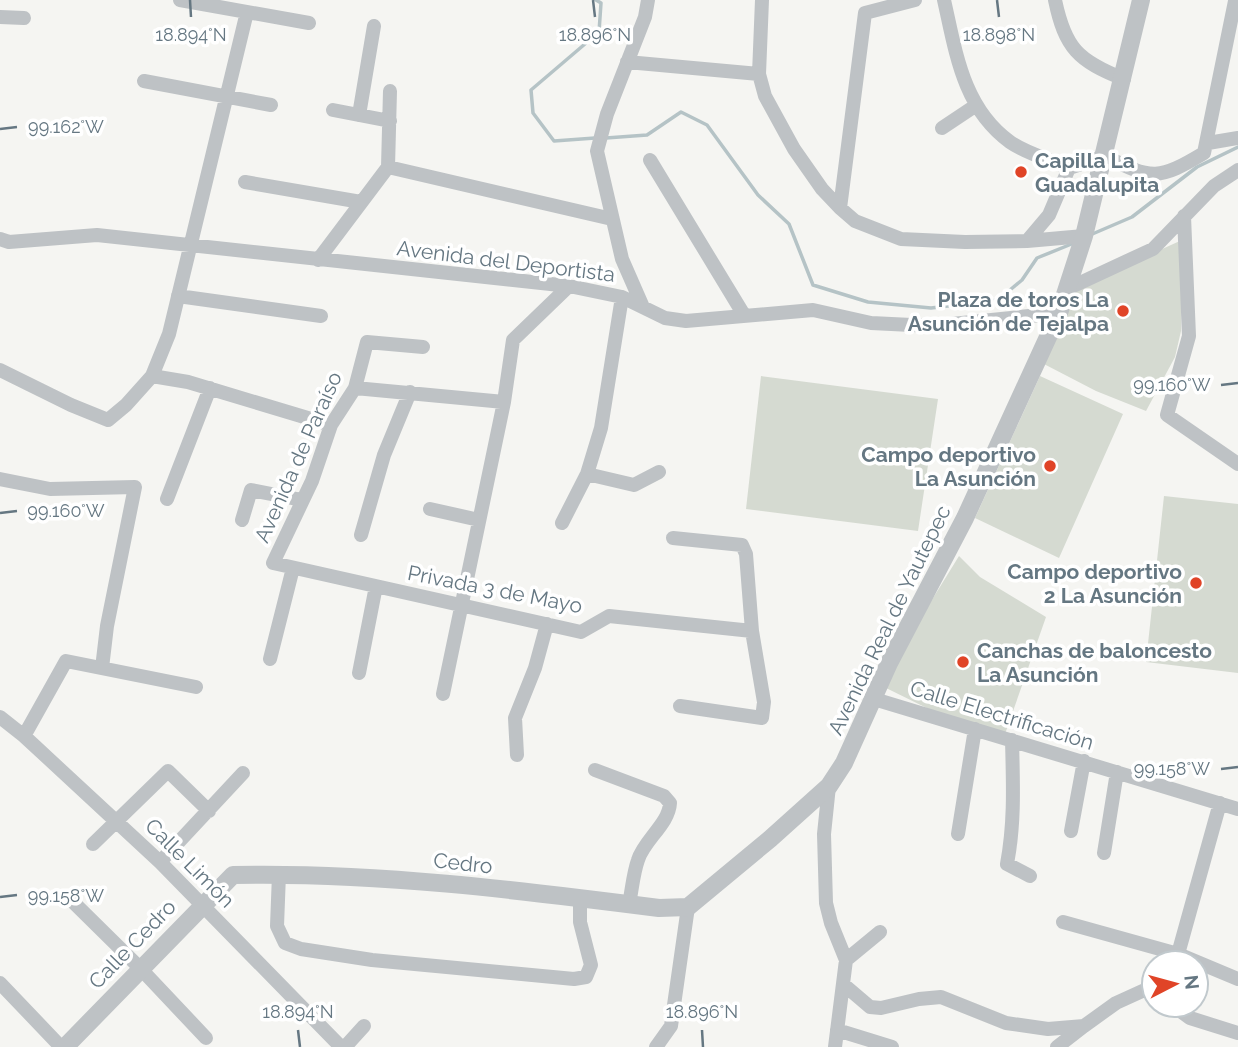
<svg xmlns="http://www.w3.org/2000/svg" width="1238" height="1047" font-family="Raleway,sans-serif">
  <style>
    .green { fill: #d5dad1 }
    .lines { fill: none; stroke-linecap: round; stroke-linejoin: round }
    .stream { stroke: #b5c3c6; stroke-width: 3.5 }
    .minor { stroke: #bec2c5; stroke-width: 14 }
    .tertiary { stroke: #bec2c5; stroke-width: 18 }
    .ticks { fill: none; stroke: #657782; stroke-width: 2.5 }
    .poi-dot { fill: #e04427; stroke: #fff; stroke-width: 2.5 }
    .labels { text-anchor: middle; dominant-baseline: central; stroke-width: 7; stroke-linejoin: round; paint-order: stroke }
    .poi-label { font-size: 21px; font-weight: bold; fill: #657782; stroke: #fff; text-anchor: end }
    .street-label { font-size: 21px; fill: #657782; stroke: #fff }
    .ticks-label { font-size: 18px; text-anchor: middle; fill: #657782; stroke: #fff; stroke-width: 7; stroke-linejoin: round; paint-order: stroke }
  </style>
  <rect width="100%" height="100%" fill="#f5f5f2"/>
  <path class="green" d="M1182,240l-1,91 -6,26 -29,54 -50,-20 -54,-28 30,-73z
    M761,376l177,23 -20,132 -172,-22z
    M1040,376l83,38 -64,144 -84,-40z
    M1164,496l74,8v169l-92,-11z
    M959,556l21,21 66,40 -41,117 -64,-19 -57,-28 25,-50z"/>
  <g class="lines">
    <path class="stream" d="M595,138l-41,3 -21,-28 -2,-23 68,-58 2,-29 -5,-3
      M606,138l41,-3 34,-23 26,13 51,70 31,29 24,61 55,17 63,6 67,-8 24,-20 15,-22 37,-15
      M1090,235l42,-18 65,-50 41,-20"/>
    <path class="minor" d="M180,0l129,23
      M762,0l-3,74 6,22 29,53 28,40 18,19 15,13 46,18 64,3 62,-1 22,-26 20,-47
      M944,0c12,53 19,108 66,142 17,12 41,18 59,26l36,-12c47,24 54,24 99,-3l31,-152
      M1055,0c10,48 23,61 69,79
      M0,17l24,1
      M627,62l132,12
      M144,81l127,24
      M333,110l57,11
      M359,115l15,-89
      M942,128l33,-22
      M1208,143l30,-5
      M650,160l94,155
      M388,167l224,52
      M245,182l116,20
      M840,208l25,-195 50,-13
      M1184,216l5,120 -22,79 71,49
      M0,239l9,3 88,-7 472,51 53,11 43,21 21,3 127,-11 58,13 61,3 127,-13
      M1027,241l57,-5
      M318,260l70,-93 2,-76
      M1069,288l84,-39 61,-63 24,-16
      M178,296l143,20
      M643,307l-21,-48 -25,-108 10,-37 38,-97 3,-17
      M423,347l-56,-5 -12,46 -24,37 -19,56 -39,82 308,69 28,-16 143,15
      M0,370l71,35 37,15 18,-15 26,-29 17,-42 78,-322
      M152,376l36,6 143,43
      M355,388l149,14
      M587,474l47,11 25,-13
      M0,479l50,10 85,-2 -28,139 -5,42
      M167,499l43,-111
      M430,509l49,11
      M242,520l9,-30 51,10
      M562,523l25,-49 14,-46 21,-131
      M361,535l23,-80 26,-63
      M673,538l69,7 4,9 6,77 12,71 -2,16 -82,-12
      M270,659l23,-91
      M359,673l17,-87
      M443,694l61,-292 9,-62 56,-54
      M874,699l364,110
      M0,717l24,19 136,126 181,185
      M24,736l42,-75 130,26
      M1012,740c1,42 3,82 -5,124l23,12
      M517,755l-2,-37 20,-50 12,-44
      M595,770l69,26 6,7c-1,21 -26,37 -32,57 -5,14 -6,30 -9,44
      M829,786l-5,48 2,69 5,20 15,37 -11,87
      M1071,831l13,-70
      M958,834l17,-105
      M93,844l75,-73 41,40
      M1104,853l13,-81
      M160,862l83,-89
      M279,874l-2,52 8,17 16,6 71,11 202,19 12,-2 5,-12 -11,-43v-24
      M69,898l71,70 66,70
      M1063,922l115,32 60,25
      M846,960l34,-28
      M1172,963l6,-9 42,-151
      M0,983l61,64
      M843,984l27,23 11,1 38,-9 22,-2 65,26 42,6 36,-3 32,-23 33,-15 5,4
      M1172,1005l18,13 48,15
      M837,1030l55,17
      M345,1047l19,-21
      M656,1047l15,-21 17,-119
      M1057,1047l27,-21"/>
    <path class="tertiary" d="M65,1047l168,-172c142,-3 285,15 426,33l29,-1 82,-68 59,-53 15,-23 45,-100 76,-145 94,-205 25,-77 57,-236"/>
  </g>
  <path class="ticks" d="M190,0l1,17M593,0l2,17M997,0l2,17M0,129l17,-2M1221,385l17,-2M0,513l17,-2M1221,769l17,-2M0,897l17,-2M298,1030l2,17M702,1030l1,17"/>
  <g class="poi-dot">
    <circle cx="1021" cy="172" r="7"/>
    <circle cx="1123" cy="311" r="7"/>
    <circle cx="1050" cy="466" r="7"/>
    <circle cx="1196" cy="583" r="7"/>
    <circle cx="963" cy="662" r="7"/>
  </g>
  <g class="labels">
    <g class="poi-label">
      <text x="1035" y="160" text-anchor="start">Capilla La<tspan x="1035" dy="24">Guadalupita</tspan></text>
      <text x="1109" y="299">Plaza de toros La<tspan x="1109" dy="24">Asunción de Tejalpa</tspan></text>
      <text x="1036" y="454">Campo deportivo<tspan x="1036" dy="24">La Asunción</tspan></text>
      <text x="1182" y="571">Campo deportivo<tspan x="1182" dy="24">2 La Asunción</tspan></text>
      <text x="977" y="650" text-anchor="start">Canchas de baloncesto<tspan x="977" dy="24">La Asunción</tspan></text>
    </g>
    <g class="street-label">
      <text transform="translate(506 261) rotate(7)">Avenida del Deportista</text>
      <text transform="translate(298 457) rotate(-66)">Avenida de Paraíso</text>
      <text transform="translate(495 589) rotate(11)">Privada 3 de Mayo</text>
      <text transform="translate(889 620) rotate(-64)">Avenida Real de Yautepec</text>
      <text transform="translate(1002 715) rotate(17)">Calle Electrificación</text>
      <text transform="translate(190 863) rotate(45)">Calle Limón</text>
      <text transform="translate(463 863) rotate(6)">Cedro</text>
      <text transform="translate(132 944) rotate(-46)">Calle Cedro</text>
    </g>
  </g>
  <g class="ticks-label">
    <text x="191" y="41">18.894°N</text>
    <text x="595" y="41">18.896°N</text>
    <text x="999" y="41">18.898°N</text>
    <text x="66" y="133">99.162°W</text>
    <text x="1172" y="391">99.160°W</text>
    <text x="66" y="517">99.160°W</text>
    <text x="1172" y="775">99.158°W</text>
    <text x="66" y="902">99.158°W</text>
    <text x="298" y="1018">18.894°N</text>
    <text x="702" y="1018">18.896°N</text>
  </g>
  <g transform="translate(1175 984) rotate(84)"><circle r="33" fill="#ffffff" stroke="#c1c9cd" stroke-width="2"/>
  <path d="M0-5L12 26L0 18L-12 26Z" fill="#e04427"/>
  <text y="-10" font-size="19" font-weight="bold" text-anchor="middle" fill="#657782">N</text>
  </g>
</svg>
